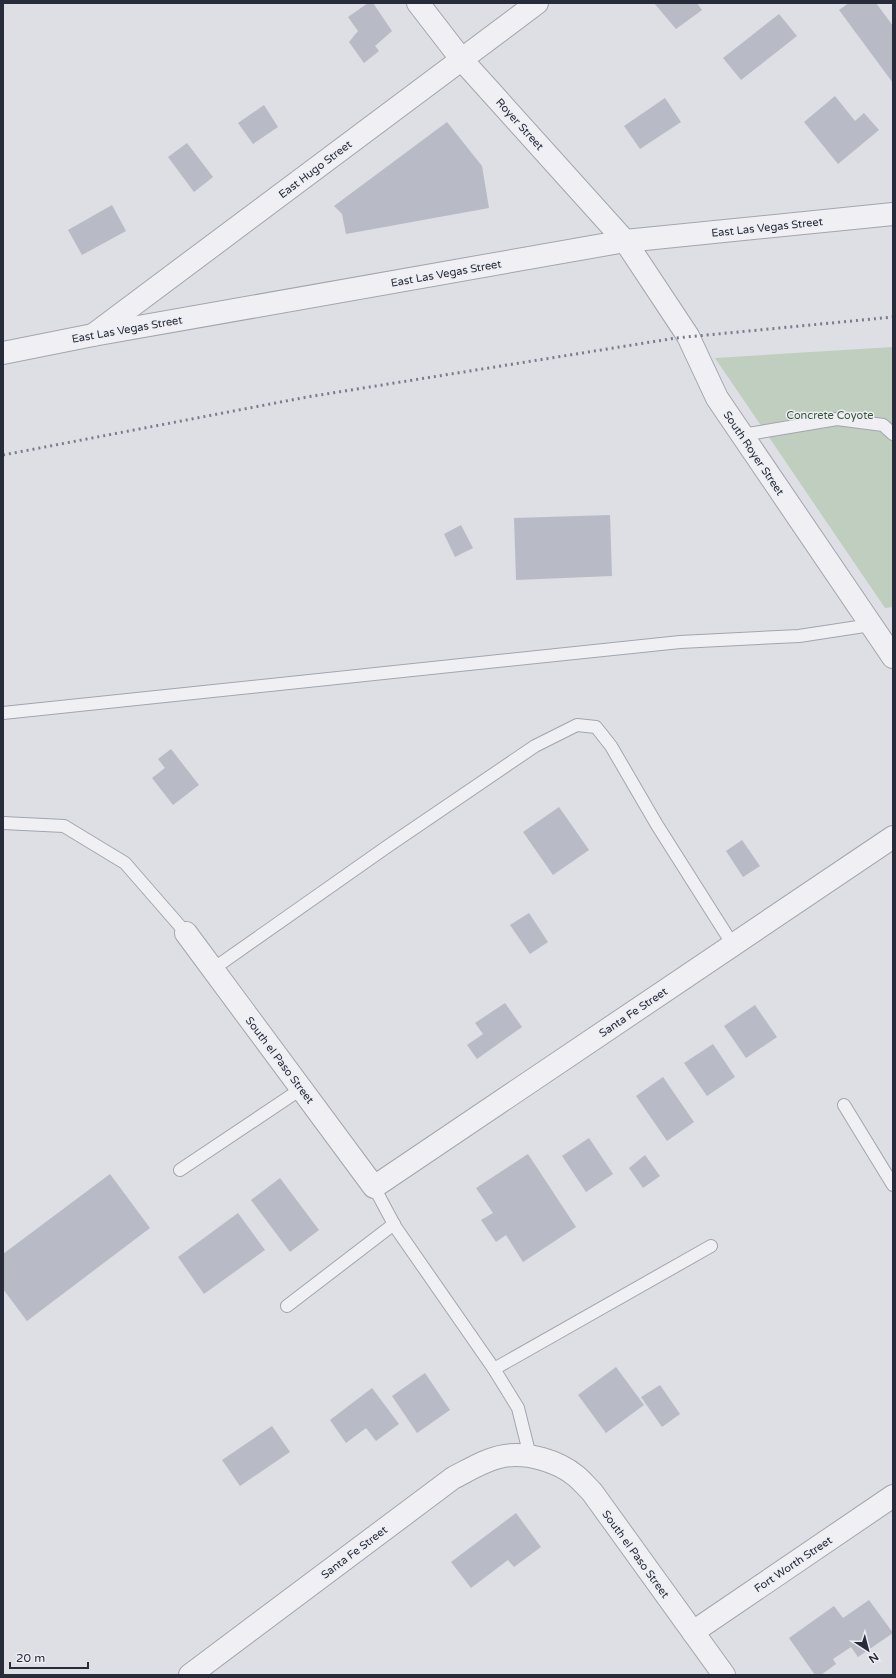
<svg xmlns="http://www.w3.org/2000/svg" width="896" height="1678" font-family="'Varela Round',sans-serif">
	<rect width="100%" height="100%" fill="#dddfe5"/>
	<polygon fill="#c0cebf" points="893,347 893,607 885,608 715,358"/>
	<g fill="#b8bac5">
		<polygon points="368,3 373,3 392,31 375,46 379,51 364,63 349,42 358,31 348,17"/>
		<polygon points="654,3 697,3 702,10 676,29"/>
		<polygon points="849,3 876,3 893,26 893,83 839,10"/>
		<polygon points="779,14 797,36 741,80 723,58"/>
		<polygon points="835,96 855,121 864,113 879,130 838,164 804,122"/>
		<polygon points="665,98 681,122 640,149 624,126"/>
		<polygon points="264,105 278,127 253,144 238,123"/>
		<polygon points="447,122 482,166 489,208 346,234 342,214 334,206"/>
		<polygon points="187,143 213,177 194,192 168,157"/>
		<polygon points="112,205 126,231 82,255 68,230"/>
		<polygon points="610,515 612,576 516,580 514,518"/>
		<polygon points="461,525 473,548 455,557 444,534"/>
		<polygon points="171,749 199,785 173,805 152,778 165,768 158,759"/>
		<polygon points="559,807 589,850 553,875 523,832"/>
		<polygon points="742,840 760,866 743,877 726,851"/>
		<polygon points="529,913 548,942 530,954 510,925"/>
		<polygon points="505,1003 522,1027 477,1059 467,1045 483,1034 475,1023"/>
		<polygon points="755,1005 777,1037 746,1058 724,1026"/>
		<polygon points="713,1044 735,1077 707,1096 684,1063"/>
		<polygon points="663,1077 694,1122 667,1141 636,1096"/>
		<polygon points="589,1138 613,1174 586,1192 562,1156"/>
		<polygon points="528,1154 576,1227 523,1262 506,1235 496,1242 481,1220 493,1213 476,1188"/>
		<polygon points="645,1155 660,1176 643,1188 629,1168"/>
		<polygon points="110,1174 150,1228 27,1321 3,1289 3,1254"/>
		<polygon points="280,1178 319,1230 290,1252 251,1200"/>
		<polygon points="238,1213 265,1250 204,1294 178,1257"/>
		<polygon points="616,1367 644,1405 606,1433 578,1395"/>
		<polygon points="425,1373 450,1410 417,1433 392,1396"/>
		<polygon points="660,1385 680,1414 662,1427 641,1397"/>
		<polygon points="372,1388 399,1424 376,1441 366,1428 346,1443 330,1420"/>
		<polygon points="272,1426 290,1452 240,1486 222,1460"/>
		<polygon points="516,1513 541,1547 514,1567 508,1560 471,1588 451,1562"/>
		<polygon points="869,1600 893,1633 858,1657 851,1647 833,1659 836,1664 821,1675 815,1675 789,1638 834,1606 843,1618"/>
	</g>
	<g fill="none" stroke-linecap="round" stroke-linejoin="round">
		<g stroke="#a3a5ae" stroke-width="14">
			<g id="service">
				<polyline points="742,435 837,419 883,425 893,434"/>
				<polyline points="3,713 680,642 799,636 871,625"/>
				<polyline points="3,823 64,826 125,863 186,933"/>
				<polyline points="213,969 388,846 535,746 577,725 596,727 611,746 657,825 733,945"/>
				<polyline points="844,1105 893,1185"/>
				<polyline points="180,1170 301,1089"/>
				<polyline points="374,1187 396,1228 494,1369 518,1408 530,1456"/>
				<polyline points="287,1306 394,1224"/>
				<polyline points="494,1369 711,1246"/>
			</g>
		</g>
		<g stroke="#a3a5ae" stroke-width="24">
			<g id="minor">
				<polyline points="418,3 462,60 625,241"/>
				<polyline points="93,335 537,3"/>
				<polyline points="186,933 374,1187 893,837"/>
				<polyline points="693,1632 893,1496"/>
				<path d="M190 1675 453 1478C469 1470 486 1459 504 1456 527 1452 558 1461 576 1476 582 1481 587 1487 592 1492L724 1675"/>
			</g>
		</g>
		<g stroke="#a3a5ae" stroke-width="24">
			<g id="tertiary">
				<polyline points="625,241 688,336 717,398 893,657"/>
				<polyline points="3,353 93,335 625,241 893,214"/>
			</g>
		</g>
		<use href="#service" stroke="#f0f0f4" stroke-width="12"/>
		<use href="#minor" stroke="#f0f0f4" stroke-width="22"/>
		<use href="#tertiary" stroke="#f0f0f4" stroke-width="22"/>
		<polyline stroke="#797c8d" stroke-width="3" stroke-dasharray="2 4" stroke-linecap="butt" points="3,455 307,397 676,338 893,317"/>
	</g>
	<g text-anchor="middle" stroke-width="3" stroke-linejoin="round" paint-order="stroke">
		<g font-size="11" fill="#282b3a" stroke="#eceef3">
			<text transform="translate(520 124) rotate(48)" y="4">Royer Street</text>
			<text transform="translate(315 169) rotate(-37)" y="4">East Hugo Street</text>
			<text transform="translate(767 227) rotate(-6)" y="4">East Las Vegas Street</text>
			<text transform="translate(446 273) rotate(-10)" y="4">East Las Vegas Street</text>
			<text transform="translate(127 329) rotate(-10)" y="4">East Las Vegas Street</text>
			<text transform="translate(754 453) rotate(56)" y="4">South Royer Street</text>
			<text transform="translate(633 1012) rotate(-34)" y="4">Santa Fe Street</text>
			<text transform="translate(280 1060) rotate(53)" y="4">South el Paso Street</text>
			<text transform="translate(354 1552) rotate(-37)" y="4">Santa Fe Street</text>
			<text transform="translate(636 1554) rotate(54)" y="4">South el Paso Street</text>
			<text transform="translate(793 1564) rotate(-34)" y="4">Fort Worth Street</text>
		</g>
		<g font-size="11" fill="#375537" stroke="#eceef3">
			<text x="830" y="419">Concrete Coyote</text>
		</g>
	</g>
	<rect width="896" height="1678" fill="none" stroke="#282b3a" stroke-width="8"/>
	<g transform="translate(868 1650) rotate(144)" stroke="#eceef3" stroke-width="3" paint-order="stroke">
	<path d="M0-3L7 15L0 10L-7 15Z" fill="#282b3a"/>
	<text y="-6" font-size="11" font-weight="bold" text-anchor="middle" fill="#282b3a">N</text>
	</g>
	<path d="M10 1662v6h78v-6" fill="none" stroke="#282b3a" stroke-width="2"/>
	<text x="16" y="1662" font-size="12" fill="#282b3a" stroke="#eceef3" stroke-width="3" paint-order="stroke">20 m</text>
</svg>
